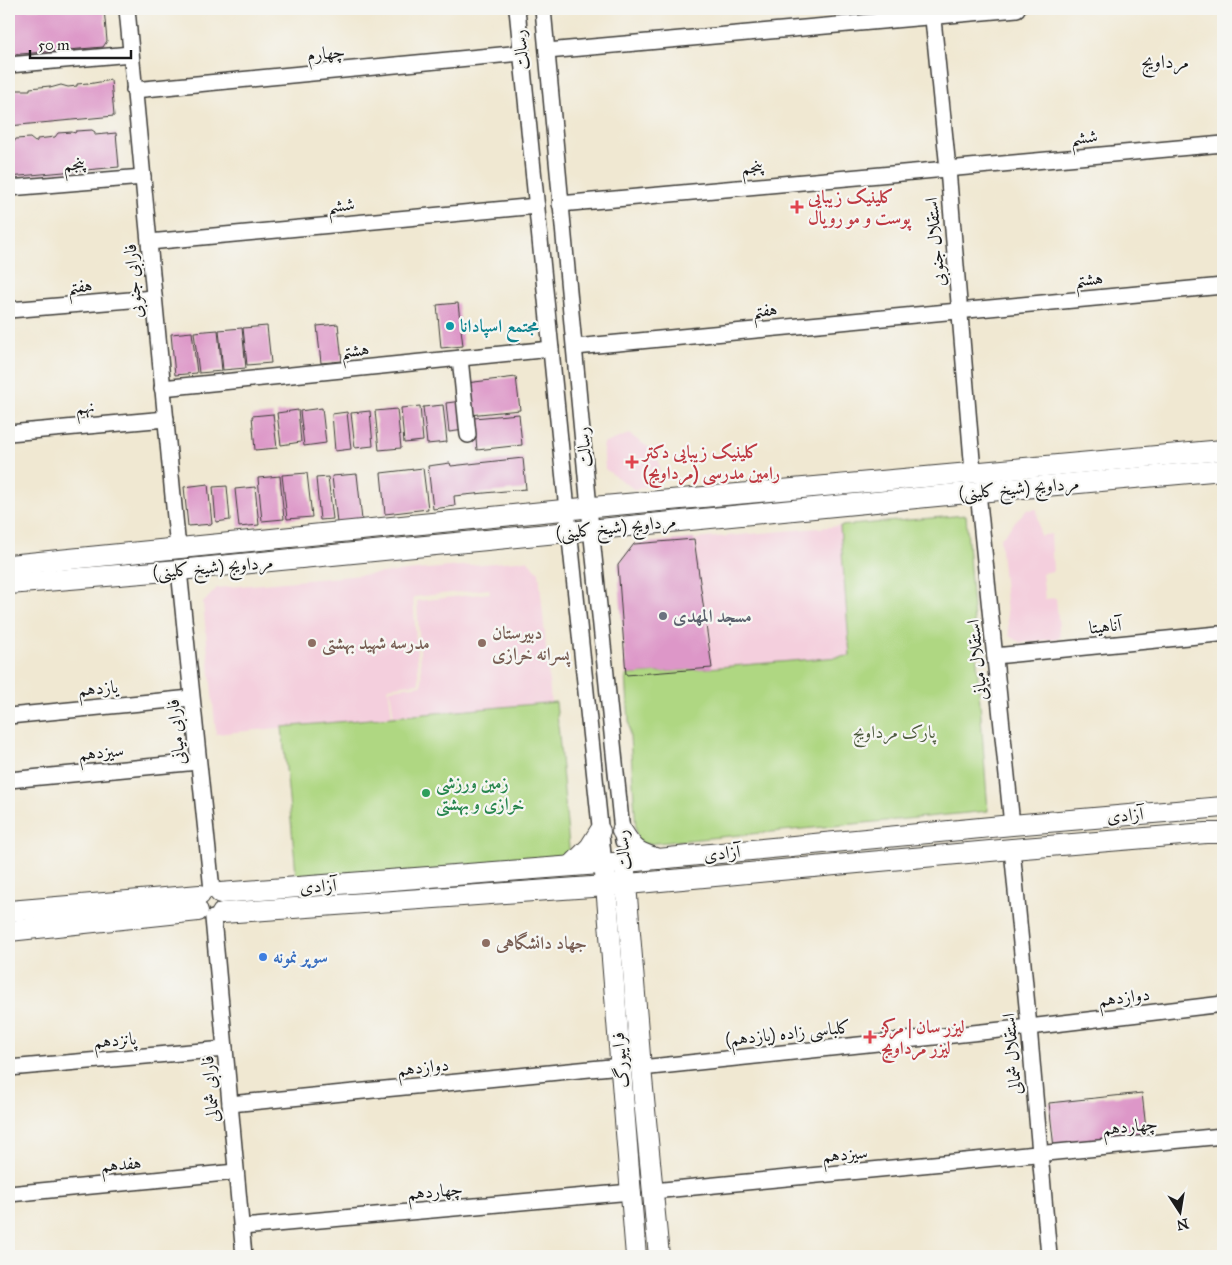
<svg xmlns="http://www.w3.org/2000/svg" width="1232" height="1265" font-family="'IM FELL Great Primer',Amiri,serif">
	<rect width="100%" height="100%" fill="#f6f6f2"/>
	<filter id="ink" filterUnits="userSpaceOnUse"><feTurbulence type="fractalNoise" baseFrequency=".02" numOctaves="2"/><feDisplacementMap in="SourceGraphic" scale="10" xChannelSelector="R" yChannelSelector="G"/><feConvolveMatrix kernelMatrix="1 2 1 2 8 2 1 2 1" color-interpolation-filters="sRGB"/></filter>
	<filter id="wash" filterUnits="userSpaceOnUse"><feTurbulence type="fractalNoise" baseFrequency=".0096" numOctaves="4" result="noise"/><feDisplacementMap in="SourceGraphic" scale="20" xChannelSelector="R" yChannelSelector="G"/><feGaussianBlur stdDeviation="1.12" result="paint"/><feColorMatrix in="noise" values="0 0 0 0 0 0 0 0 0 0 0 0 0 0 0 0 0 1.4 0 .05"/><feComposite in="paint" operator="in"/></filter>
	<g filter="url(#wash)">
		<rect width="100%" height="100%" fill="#f0e8d2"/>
		<g fill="#f4cfdd">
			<polygon points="629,434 658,454 661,480 635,490 605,469 603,444"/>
			<polygon points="1037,509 1040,536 1051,534 1053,571 1042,573 1045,599 1056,598 1060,638 1021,643 1009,635 1000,539 1026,510"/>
			<polygon points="840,526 850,656 712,668 694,539"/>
			<polygon points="527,560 539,572 551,702 394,718 390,689 422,685 417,601 490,593 489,589 413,597 419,683 388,687 392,717 216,734 203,603 217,588"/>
		</g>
		<g fill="#afd782" stroke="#667a4f">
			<polygon points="966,515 988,811 637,845 626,675 850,656 840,526"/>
			<polygon points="556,702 570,858 297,883 282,727"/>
		</g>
		<g id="blocks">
			<g fill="#dd97c8">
				<polygon points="9,9 104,9 107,41 103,47 9,55"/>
				<polygon points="111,80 114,116 9,126 9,90 30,90 30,88 50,86 50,88 61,85 68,87 77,86 77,84 88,83 88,84"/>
				<polygon points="92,130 95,132 95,135 116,133 119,167 9,177 9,140 13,139 14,142 16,139 30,138 35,142 37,141 37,139 55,137 58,133 72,132 75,133 76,131"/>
				<polygon points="458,303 463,346 441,348 437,305"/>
				<polygon points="338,324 342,361 321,363 317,326"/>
				<polygon points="267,326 271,363 247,365 243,328"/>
				<polygon points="242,328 246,368 223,370 219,330"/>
				<polygon points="218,330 222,371 199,373 194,332"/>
				<polygon points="192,332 197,373 175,375 171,334"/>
				<polygon points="516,377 520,410 469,415 466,383"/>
				<polygon points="462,401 465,430 449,432 446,403"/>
				<polygon points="443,405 447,442 427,444 423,407"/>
				<polygon points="420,406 423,441 404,443 401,408"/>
				<polygon points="322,408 326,443 304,446 300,411"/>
				<polygon points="397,409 401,448 379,450 375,411"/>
				<polygon points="298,410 301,442 281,445 277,413"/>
				<polygon points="370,411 373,446 355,448 351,413"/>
				<polygon points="347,412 351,449 335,451 332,414"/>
				<polygon points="273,414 277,448 255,450 252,416"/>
				<polygon points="519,414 522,445 477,450 474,418"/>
				<polygon points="523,458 526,489 454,496 455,506 433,509 428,466 450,463 451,466"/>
				<polygon points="423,468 428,509 385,514 381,473"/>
				<polygon points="307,473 312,517 287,519 282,475"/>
				<polygon points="357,474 362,520 337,523 332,476"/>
				<polygon points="280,476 284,519 262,521 258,478"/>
				<polygon points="328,477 333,519 320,520 316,478"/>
				<polygon points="208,484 212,524 188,526 184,487"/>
				<polygon points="227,486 230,520 216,522 213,487"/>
				<polygon points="255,487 259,525 239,527 235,489"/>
				<polygon points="694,539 712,668 626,675 618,565 634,544"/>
				<polygon points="1142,1093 1147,1138 1054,1148 1049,1103"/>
			</g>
		</g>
	</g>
	<g filter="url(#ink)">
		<use href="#blocks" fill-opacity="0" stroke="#3c3b37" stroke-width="1"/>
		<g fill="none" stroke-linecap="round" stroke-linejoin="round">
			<g stroke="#3c3b37" stroke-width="18">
				<g id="minor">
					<polyline points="127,9 178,549"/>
					<polyline points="517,9 567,510 604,864"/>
					<polyline points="543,9 589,508 623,841"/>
					<polyline points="932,9 948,169 973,472"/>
					<polyline points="547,51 1017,9"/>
					<polyline points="9,65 131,54"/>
					<polyline points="134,90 521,53"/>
					<polyline points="9,188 143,177"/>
					<polyline points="560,204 1223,144"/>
					<polyline points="149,242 537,206"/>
					<polyline points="9,310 154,298"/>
					<polyline points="575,347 1223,286"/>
					<polyline points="460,358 468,435"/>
					<polyline points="162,388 551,349"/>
					<polyline points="9,433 166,419"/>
					<polyline points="978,492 1012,825"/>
					<polyline points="179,570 212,890"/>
					<polyline points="995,656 1218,634"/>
					<polyline points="9,716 191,698"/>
					<polyline points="9,780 198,762"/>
					<polyline points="1012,849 1029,1027 1049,1256"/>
					<polyline points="213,918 244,1256"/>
					<polyline points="9,1068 225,1049"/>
					<polyline points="641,1068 1029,1027 1223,1004"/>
					<polyline points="230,1104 621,1066"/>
					<polyline points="653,1191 1223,1136"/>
					<polyline points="9,1194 236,1172"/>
					<polyline points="242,1227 631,1192"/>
				</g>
			</g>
			<g stroke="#3c3b37" stroke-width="22">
				<g id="major">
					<polyline points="9,565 593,507 1223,450"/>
					<polyline points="9,584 179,570 978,492 1223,470"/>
					<path d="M622 831C634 850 636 852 658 859"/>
					<polyline points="571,866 590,847 600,831"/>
					<polyline points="625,872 641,1068 659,1256"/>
					<polyline points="605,873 636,1256"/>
					<polyline points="220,893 626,862 1012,825 1223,807"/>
					<polyline points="9,911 200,895"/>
					<polyline points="222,913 606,886 1012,849 1206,833 1223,833"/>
					<polyline points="9,931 198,911"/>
				</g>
			</g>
			<use href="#minor" stroke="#fff" stroke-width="15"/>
			<use href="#major" stroke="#fff" stroke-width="20"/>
		</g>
	</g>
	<g fill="#e0444e" stroke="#f6f6f2" stroke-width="2">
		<path d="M794.5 199.5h5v5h5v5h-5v5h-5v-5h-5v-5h5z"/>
		<path d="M629.5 454.5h5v5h5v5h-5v5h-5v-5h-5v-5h5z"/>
		<path d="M867.5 1029.5h5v5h5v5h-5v5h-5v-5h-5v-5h5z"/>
	</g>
	<circle fill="#0f9aa8" stroke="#f6f6f2" stroke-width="2" cx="450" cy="326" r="5"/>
	<circle fill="#6b7280" stroke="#f6f6f2" stroke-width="2" cx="663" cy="616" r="5"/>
	<g fill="#8d6e63" stroke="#f6f6f2" stroke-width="2">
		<circle cx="312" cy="643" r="5"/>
		<circle cx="482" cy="643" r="5"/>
		<circle cx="486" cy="943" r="5"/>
	</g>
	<circle fill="#2e9e5b" stroke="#f6f6f2" stroke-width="2" cx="426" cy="793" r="5"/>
	<circle fill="#3f7fe0" stroke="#f6f6f2" stroke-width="2" cx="263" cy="957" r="5"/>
	<g text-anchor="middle" stroke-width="4.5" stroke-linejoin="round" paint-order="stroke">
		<g font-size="18" fill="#1c1c1c" stroke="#f6f6f2">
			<text transform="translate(521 50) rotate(-96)" y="6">رسالت</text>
			<text transform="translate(326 53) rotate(-5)" y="6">چهارم</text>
			<text transform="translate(1084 137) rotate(-5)" y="6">ششم</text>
			<text transform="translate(74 164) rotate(-5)" y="6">پنجم</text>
			<text transform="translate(752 167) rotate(-5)" y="6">پنجم</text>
			<text transform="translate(341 205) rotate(-5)" y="6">ششم</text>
			<text transform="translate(935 242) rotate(-95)" y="6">استقلال جنوبی</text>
			<text transform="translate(1089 279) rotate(-5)" y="6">هشتم</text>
			<text transform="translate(133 281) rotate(-95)" y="6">فارابی جنوبی</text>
			<text transform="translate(80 286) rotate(-5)" y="6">هفتم</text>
			<text transform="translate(765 310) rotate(-5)" y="6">هفتم</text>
			<text transform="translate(355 350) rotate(-6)" y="6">هشتم</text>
			<text transform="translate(85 407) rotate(-5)" y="6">نهم</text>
			<text transform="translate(584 447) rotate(-95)" y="6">رسالت</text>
			<text transform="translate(1019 488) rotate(-5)" y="6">مرداویج (شیخ کلینی)</text>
			<text transform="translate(616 527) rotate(-6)" y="6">مرداویج (شیخ کلینی)</text>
			<text transform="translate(213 567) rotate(-5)" y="6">مرداویج (شیخ کلینی)</text>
			<text transform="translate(1105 626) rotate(-6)" y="6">آناهیتا</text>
			<text transform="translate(977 660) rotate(-96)" y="6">استقلال میانی</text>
			<text transform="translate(98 688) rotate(-5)" y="6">یازدهم</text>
			<text transform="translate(176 732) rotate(-96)" y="6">فارابی میانی</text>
			<text transform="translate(101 752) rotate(-6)" y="6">سیزدهم</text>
			<text transform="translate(1125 815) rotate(-5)" y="6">آزادی</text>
			<text transform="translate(623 850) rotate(-95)" y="6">رسالت</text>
			<text transform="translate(722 853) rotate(-6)" y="6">آزادی</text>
			<text transform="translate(318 886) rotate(-4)" y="6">آزادی</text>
			<text transform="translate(1124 997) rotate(-7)" y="6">دوازدهم</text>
			<text transform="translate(788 1033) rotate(-6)" y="6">کلباسی زاده (یازدهم)</text>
			<text transform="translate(115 1040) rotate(-5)" y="6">پانزدهم</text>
			<text transform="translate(1012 1054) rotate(-95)" y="6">استقلال شمالی</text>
			<text transform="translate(620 1060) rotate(-95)" y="6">فرایبورگ</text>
			<text transform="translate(423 1067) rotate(-6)" y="6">دوازدهم</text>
			<text transform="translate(210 1089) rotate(-95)" y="6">فارابی شمالی</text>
			<text transform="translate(1130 1126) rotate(-6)" y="6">چهاردهم</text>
			<text transform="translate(845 1154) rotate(-5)" y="6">سیزدهم</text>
			<text transform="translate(121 1164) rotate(-5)" y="6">هفدهم</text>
			<text transform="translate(435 1191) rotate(-5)" y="6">چهاردهم</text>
		</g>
		<g font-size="18" font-weight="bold" fill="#be3a42" stroke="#f6f6f2" text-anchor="start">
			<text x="808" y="203">کلینیک زیبایی<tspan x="808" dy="21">پوست و مو رویال</tspan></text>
			<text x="643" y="458">کلینیک زیبایی دکتر<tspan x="643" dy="21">رامین مدرسی (مرداویج)</tspan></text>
			<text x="881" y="1033">لیزر سان | مرکز<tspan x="881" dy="21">لیزر مرداویج</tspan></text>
		</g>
		<g font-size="18" font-weight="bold" fill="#0d838f" stroke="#f6f6f2" text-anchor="start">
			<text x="460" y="332">مجتمع اسپادانا</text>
		</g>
		<g font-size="18" font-weight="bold" fill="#5b616d" stroke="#f6f6f2" text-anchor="start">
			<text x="673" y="622">مسجد المهدی</text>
		</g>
		<g font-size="18" font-weight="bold" fill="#785e54" stroke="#f6f6f2" text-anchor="start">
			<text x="492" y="639">دبیرستان<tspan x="492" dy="21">پسرانه خرازی</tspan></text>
			<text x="322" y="649">مدرسه شهید بهشتی</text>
			<text x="496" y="949">جهاد دانشگاهی</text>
		</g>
		<g font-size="18" fill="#4f5d40" stroke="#f6f6f2">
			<text x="894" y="738">پارک مرداویج</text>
		</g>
		<g font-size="18" font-weight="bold" fill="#27864d" stroke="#f6f6f2" text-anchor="start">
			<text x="436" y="789">زمین ورزشی<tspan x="436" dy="21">خرازی و بهشتی</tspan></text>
		</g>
		<g font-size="18" font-weight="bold" fill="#366cbe" stroke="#f6f6f2" text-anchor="start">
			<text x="273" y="963">سوپر نمونه</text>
		</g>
		<g font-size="19" fill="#1c1c1c" stroke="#f6f6f2">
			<text x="1165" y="68">مرداویج</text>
		</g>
	</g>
	<rect width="1232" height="1265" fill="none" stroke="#f6f6f2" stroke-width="30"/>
	<g transform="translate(1180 1212) rotate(168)" stroke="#f6f6f2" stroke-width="4" paint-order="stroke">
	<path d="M0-4L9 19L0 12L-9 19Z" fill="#1c1c1c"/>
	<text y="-8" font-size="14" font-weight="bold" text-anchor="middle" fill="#1c1c1c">N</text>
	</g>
	<path d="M30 50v8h101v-8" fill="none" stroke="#1c1c1c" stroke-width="2.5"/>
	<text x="38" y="50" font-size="15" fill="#1c1c1c" stroke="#f6f6f2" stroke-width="4" paint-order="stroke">50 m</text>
</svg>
